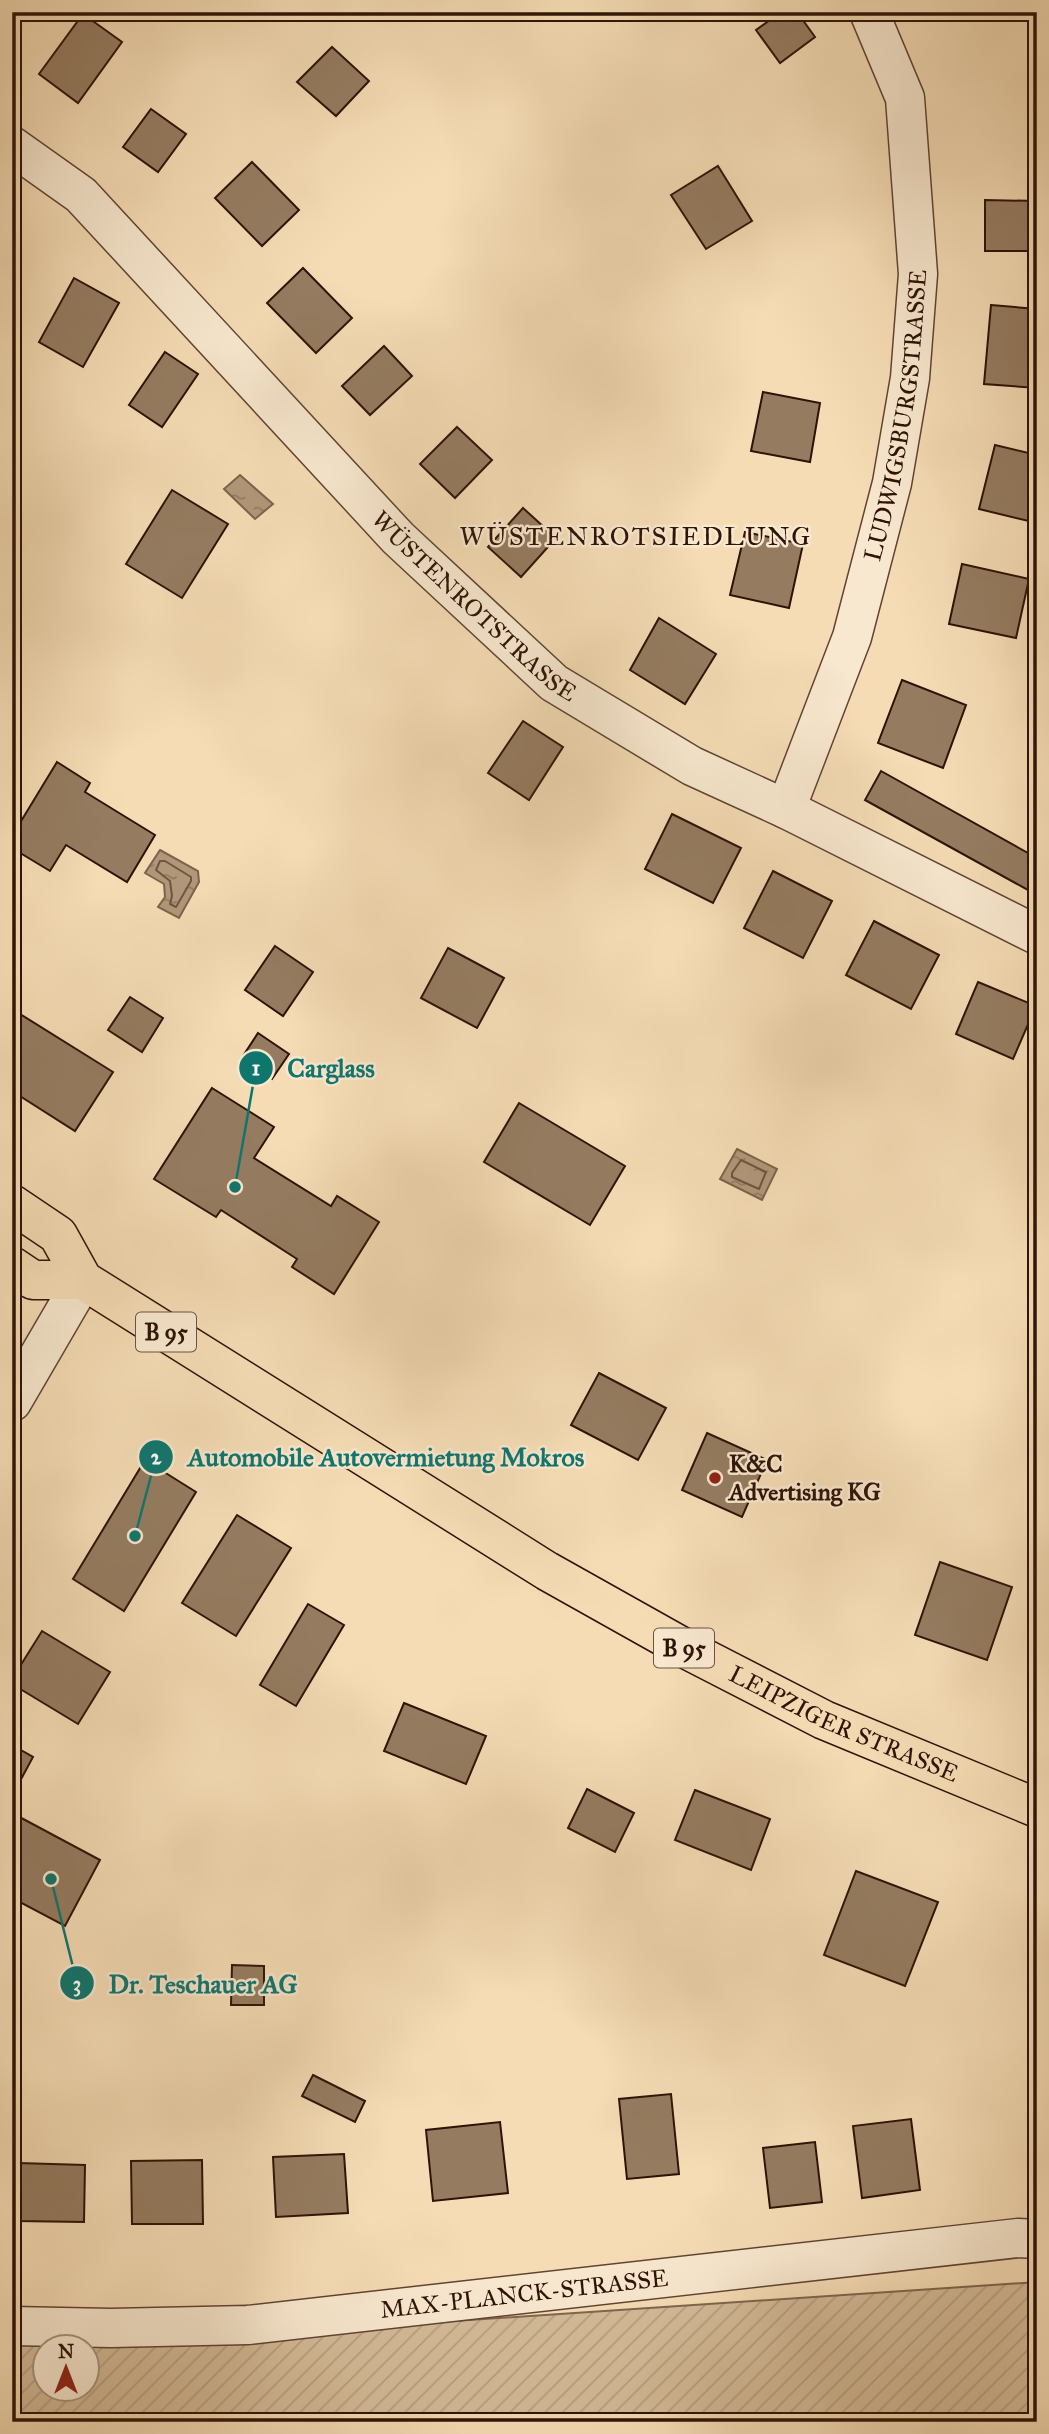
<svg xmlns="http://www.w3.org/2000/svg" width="1049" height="2434" font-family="'IM FELL Great Primer',serif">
	<defs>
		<pattern id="garden-furrows" width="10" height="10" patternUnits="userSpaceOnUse" patternTransform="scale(1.75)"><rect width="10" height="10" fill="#d3ba97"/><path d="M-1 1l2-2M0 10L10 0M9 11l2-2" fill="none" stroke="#b59f81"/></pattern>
		<pattern id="water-ripples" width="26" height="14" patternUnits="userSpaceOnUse" patternTransform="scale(1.75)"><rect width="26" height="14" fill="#b1987a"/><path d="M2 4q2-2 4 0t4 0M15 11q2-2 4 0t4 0" fill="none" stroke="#907b62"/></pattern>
	</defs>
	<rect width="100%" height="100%" fill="#f5dcb5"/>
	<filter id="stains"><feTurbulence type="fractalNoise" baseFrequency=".00286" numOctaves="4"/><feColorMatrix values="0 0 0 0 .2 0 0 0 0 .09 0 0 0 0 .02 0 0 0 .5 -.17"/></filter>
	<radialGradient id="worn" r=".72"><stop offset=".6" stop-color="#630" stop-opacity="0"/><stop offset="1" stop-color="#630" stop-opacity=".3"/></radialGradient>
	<polygon fill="url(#garden-furrows)" stroke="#80664e" stroke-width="2" points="1037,2282 1037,2422 12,2422 12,2340 59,2346 46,2346 46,2388 88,2388 88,2346 82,2346"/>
	<g fill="url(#water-ripples)" stroke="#7d634c" stroke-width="2">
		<polygon points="240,475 273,504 255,519 224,489"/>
		<polygon points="160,850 198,871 199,882 179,918 158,907 165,897 164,884 145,873"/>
		<polygon points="737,1149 777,1169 762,1200 720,1179"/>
	</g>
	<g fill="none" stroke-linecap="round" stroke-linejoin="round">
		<g stroke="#705640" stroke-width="2">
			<polygon points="160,861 165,861 191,877 191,881 176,907 170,904 172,896 170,881 156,870"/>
			<polygon points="741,1160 766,1172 759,1189 732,1177 732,1173"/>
		</g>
	</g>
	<g fill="#957c61" stroke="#2e1306" stroke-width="2">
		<polygon points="781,12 797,12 815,37 780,63 756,30"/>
		<polygon points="83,14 122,42 78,103 39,74"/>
		<polygon points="332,47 369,81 336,116 297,82"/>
		<polygon points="151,109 186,134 158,172 123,147"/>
		<polygon points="252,162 299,210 262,246 215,198"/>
		<polygon points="718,166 752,221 706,249 671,195"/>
		<polygon points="985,200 1037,201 1037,251 985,251"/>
		<polygon points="303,268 352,318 316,353 267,303"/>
		<polygon points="74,278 119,303 83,367 39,342"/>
		<polygon points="991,305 1037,309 1037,388 984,384"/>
		<polygon points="384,346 412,376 370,415 342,386"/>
		<polygon points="165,352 198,374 162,427 129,405"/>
		<polygon points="763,392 820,403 810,462 751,451"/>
		<polygon points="457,427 492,460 455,498 420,464"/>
		<polygon points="995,445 1037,455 1037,523 979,509"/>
		<polygon points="172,490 228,524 182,598 126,564"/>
		<polygon points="523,508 556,538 521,577 488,547"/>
		<polygon points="745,532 803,544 789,608 730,595"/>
		<polygon points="962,564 1029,579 1016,638 949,624"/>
		<polygon points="659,618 716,654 685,704 630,670"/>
		<polygon points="902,680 966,705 943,768 878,743"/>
		<polygon points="523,721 563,747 529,800 488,773"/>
		<polygon points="57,762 90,783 85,792 155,835 127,882 66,845 50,871 12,848 12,836"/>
		<polygon points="881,771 1037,858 1037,895 865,800"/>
		<polygon points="672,814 741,848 713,903 645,869"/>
		<polygon points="773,871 832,901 803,958 744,928"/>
		<polygon points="874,921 939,955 911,1009 846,975"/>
		<polygon points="275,946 313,972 283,1016 245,990"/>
		<polygon points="448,948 504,978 477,1028 421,998"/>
		<polygon points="978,982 1036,1006 1013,1059 956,1034"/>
		<polygon points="130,997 163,1018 142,1052 108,1030"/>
		<polygon points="12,1009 113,1072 75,1131 12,1091"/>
		<polygon points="258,1033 289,1054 272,1079 241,1059"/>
		<polygon points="212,1088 274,1127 254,1158 331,1206 337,1196 379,1222 334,1294 292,1267 297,1259 221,1210 216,1217 154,1179"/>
		<polygon points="519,1103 625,1166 590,1225 484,1162"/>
		<polygon points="599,1373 666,1408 638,1460 571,1425"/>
		<polygon points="707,1433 767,1460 742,1517 682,1490"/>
		<polygon points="145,1460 196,1492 124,1611 73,1579"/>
		<polygon points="237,1515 291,1548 236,1636 182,1603"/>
		<polygon points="940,1562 1012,1587 987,1660 915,1635"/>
		<polygon points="308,1604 344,1625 296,1706 260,1685"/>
		<polygon points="42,1631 110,1672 78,1724 12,1684 12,1679"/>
		<polygon points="404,1703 486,1736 466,1784 384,1751"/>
		<polygon points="12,1745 33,1757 12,1796"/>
		<polygon points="587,1789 634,1813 615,1852 568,1828"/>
		<polygon points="695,1790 770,1819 751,1870 675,1840"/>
		<polygon points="12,1813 100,1860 65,1926 12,1898"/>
		<polygon points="856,1871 938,1902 905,1986 824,1955"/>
		<polygon points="232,1965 264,1966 264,2005 231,2005"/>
		<polygon points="313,2075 365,2101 355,2122 302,2096"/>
		<polygon points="671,2094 679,2174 627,2179 619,2099"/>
		<polygon points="911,2119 920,2190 862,2198 853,2126"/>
		<polygon points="500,2122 508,2193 433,2201 426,2130"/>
		<polygon points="815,2142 822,2202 770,2208 763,2148"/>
		<polygon points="344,2154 348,2213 276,2217 273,2157"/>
		<polygon points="202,2160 203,2224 132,2224 131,2161"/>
		<polygon points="18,2163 85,2165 84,2222 17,2221"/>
	</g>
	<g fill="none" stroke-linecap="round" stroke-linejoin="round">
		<g stroke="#604532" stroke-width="41">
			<g id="street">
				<path id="s1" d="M12 146 81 195 398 538 554 683 692 766 786 809 1037 935"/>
				<path id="s2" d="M786 809 852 637 892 483 910 378 918 274 905 98 869 12"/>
				<polyline points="12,1402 83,1280"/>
				<path id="s3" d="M12 2326 111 2328 248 2325 1018 2238 1037 2239"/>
			</g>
		</g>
		<g stroke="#2e1306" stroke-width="41">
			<g id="primary">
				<path id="s4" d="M12 1204 58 1235 83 1280 547 1571 686 1649 824 1720 1037 1808"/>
				<polyline points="12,1266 33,1280 83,1280"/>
			</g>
		</g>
		<use href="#street" stroke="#f8e8cf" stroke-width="38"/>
		<use href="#primary" stroke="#f5dcb5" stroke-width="38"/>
	</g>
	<circle fill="#8f2418" stroke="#f8e8cf" stroke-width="2.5" cx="715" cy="1478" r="7"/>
	<g text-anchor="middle" stroke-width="5" stroke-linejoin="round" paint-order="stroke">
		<g fill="#f8e8cf" stroke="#6b5342" stroke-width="2">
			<rect x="136" y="1312.5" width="60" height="39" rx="5"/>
			<rect x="654" y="1628.5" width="60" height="39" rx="5"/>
		</g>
		<g font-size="23" font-weight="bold" fill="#2e1306">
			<text x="166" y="1340">B 95</text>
			<text x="684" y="1656">B 95</text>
		</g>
		<g font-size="24" fill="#2e1306" stroke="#f8e8cf">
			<text dy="8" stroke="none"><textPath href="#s2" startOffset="411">LUDWIGSBURGSTRASSE</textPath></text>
			<text dy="8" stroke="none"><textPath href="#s1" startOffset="654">WÜSTENROTSTRASSE</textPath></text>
			<text dy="8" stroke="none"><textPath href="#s4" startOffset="989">LEIPZIGER STRASSE</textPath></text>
			<text dy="8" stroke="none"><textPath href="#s3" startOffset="514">MAX-PLANCK-STRASSE</textPath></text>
		</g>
		<g font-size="24" font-weight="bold" fill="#2e1306" stroke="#f8e8cf" text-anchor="start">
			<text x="729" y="1472">K&amp;C<tspan x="729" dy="28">Advertising KG</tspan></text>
		</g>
		<g font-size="26" letter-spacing="2" fill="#2e1306" stroke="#f8e8cf">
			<text x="636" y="545">WÜSTENROTSIEDLUNG</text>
		</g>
	</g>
	<path fill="none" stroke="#0f766e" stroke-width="2.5" d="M235 1187L256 1068M135 1536L156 1457M51 1879L77 1983"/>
	<g fill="#0f766e" stroke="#f8e8cf" stroke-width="2.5">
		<circle cx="235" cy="1187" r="7"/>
		<circle cx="135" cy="1536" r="7"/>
		<circle cx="51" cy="1879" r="7"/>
		<circle cx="256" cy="1068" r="18"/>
		<circle cx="156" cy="1457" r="18"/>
		<circle cx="77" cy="1983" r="18"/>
	</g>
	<g font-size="21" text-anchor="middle" font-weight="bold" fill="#fff">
		<text x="256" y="1075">1</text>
		<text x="156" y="1464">2</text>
		<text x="77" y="1991">3</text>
	</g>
	<g font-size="26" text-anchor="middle" font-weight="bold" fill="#0f766e" stroke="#f8e8cf" stroke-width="5" stroke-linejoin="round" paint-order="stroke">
		<text x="331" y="1077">Carglass</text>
		<text x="386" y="1466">Automobile Autovermietung Mokros</text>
		<text x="203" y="1993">Dr. Teschauer AG</text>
	</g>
	<rect width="1049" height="2434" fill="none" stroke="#f5dcb5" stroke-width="42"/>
	<rect x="14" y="14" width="1021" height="2406" fill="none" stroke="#2e1306" stroke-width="3.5"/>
	<rect x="21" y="21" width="1007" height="2392" fill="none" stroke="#2e1306" stroke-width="2"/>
	<g transform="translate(66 2368)"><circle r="33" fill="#f8e8cf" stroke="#a7937f" stroke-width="2"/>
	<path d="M0-5L12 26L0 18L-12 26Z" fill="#8f2418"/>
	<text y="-10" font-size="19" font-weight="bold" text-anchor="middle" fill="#2e1306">N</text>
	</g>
	<rect width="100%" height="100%" filter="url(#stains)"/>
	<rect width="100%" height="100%" fill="url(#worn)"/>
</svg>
